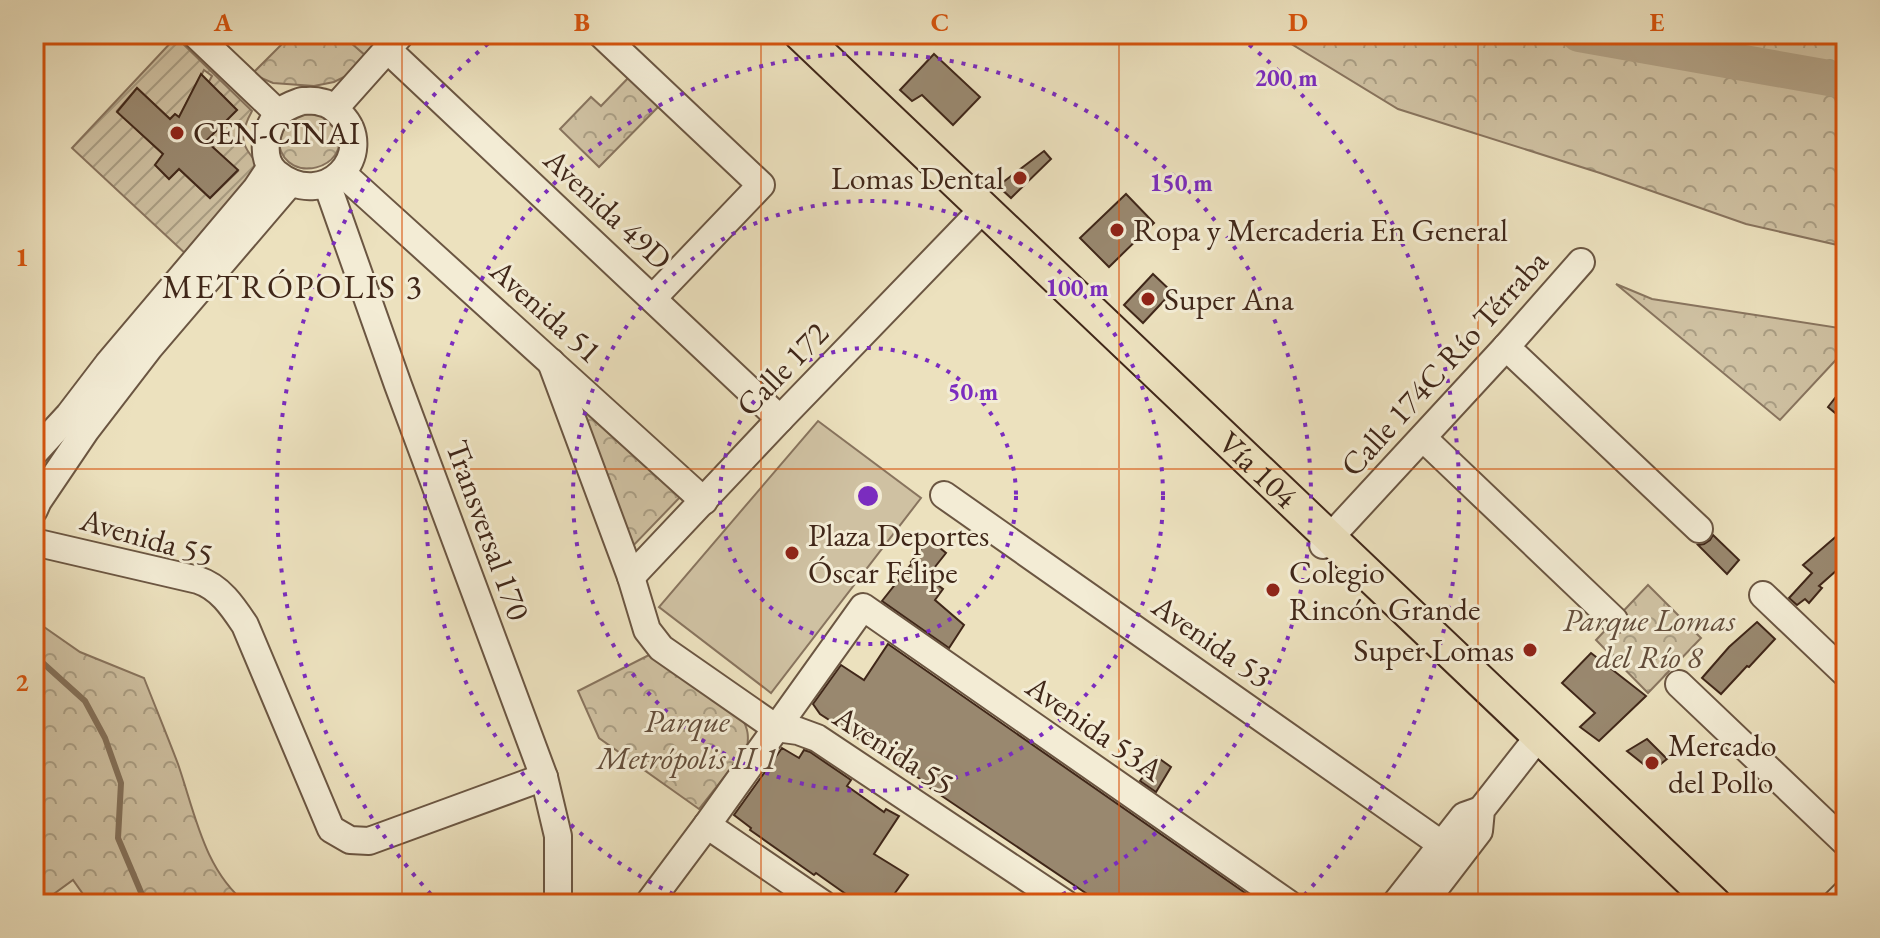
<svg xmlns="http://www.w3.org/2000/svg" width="1880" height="938" font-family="'EB Garamond',serif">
	<defs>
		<pattern id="forest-crowns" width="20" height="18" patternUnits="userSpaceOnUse" patternTransform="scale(2)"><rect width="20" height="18" fill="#cfc1a2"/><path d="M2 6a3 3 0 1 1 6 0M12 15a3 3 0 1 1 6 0" fill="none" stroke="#a99d83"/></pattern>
		<pattern id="garden-furrows" width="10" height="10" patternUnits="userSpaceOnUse" patternTransform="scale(2)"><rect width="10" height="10" fill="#cfc1a2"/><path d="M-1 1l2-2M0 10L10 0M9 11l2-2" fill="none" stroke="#a99d83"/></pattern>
	</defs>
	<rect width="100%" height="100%" fill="#ece1be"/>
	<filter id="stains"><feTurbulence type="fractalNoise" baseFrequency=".0025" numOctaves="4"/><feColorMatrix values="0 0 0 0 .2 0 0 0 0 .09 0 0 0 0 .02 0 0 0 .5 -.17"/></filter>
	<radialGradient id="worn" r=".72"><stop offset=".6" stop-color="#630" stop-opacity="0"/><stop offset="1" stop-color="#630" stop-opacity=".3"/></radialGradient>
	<g fill="url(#forest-crowns)" stroke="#88745e" stroke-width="2">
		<polygon points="292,34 342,34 365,55 346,76 334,82 314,86 273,83 252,74"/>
		<polygon points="1275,34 1846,34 1846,247 1746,224 1600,173 1398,109"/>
		<polygon points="633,73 663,102 599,167 560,129 591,97 601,106"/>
		<path d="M301 109 327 115C330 120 336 126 338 132 350 168 288 186 279 145 277 139 278 131 281 126 286 120 295 115 301 109Z"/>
		<polygon points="1616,284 1652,299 1846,329 1846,349 1780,420"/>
		<polygon points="567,383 684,493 630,549"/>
		<polygon points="1648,585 1701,638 1648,693 1596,640"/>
		<path d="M34 620 80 652 144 678C155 706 167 735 178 764 195 813 204 870 247 904H90L73 880 40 904H34Z"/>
		<path d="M651 654 742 718C748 729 749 736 747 748L699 809 599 738 578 691Z"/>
	</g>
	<g fill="url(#garden-furrows)" stroke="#88745e" stroke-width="2" fill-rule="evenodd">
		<polygon points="361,34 383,34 365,55 352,44"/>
		<path d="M176 37 252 111C237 138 242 148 262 168L188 256 72 148ZM204 70 212 76 186 123 221 94 237 110 206 141 238 171 210 198 179 169 169 179 155 165 163 154 117 111 137 88 170 119 175 114 179 117Z"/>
	</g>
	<polygon fill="#cfc1a2" stroke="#88745e" stroke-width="2" points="818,421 921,498 771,693 659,607"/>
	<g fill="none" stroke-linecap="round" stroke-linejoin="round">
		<polyline stroke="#84715a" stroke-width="6" points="34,655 85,701 105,738 121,783 118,838 143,897 151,904"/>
		<polyline stroke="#b2a286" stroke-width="36" points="1579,34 1846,81"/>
	</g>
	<g fill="#99886f" stroke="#402719" stroke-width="2">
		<polygon points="934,54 980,97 953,125 922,95 912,101 900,90"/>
		<polygon points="201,74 237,110 206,141 238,170 210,198 179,169 169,179 155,165 163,154 117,112 137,88 170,119 175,114 179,117"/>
		<polygon points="1044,151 1051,159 1011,198 998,186"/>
		<polygon points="1126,194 1154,223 1109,267 1080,238"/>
		<polygon points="1153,274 1172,292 1143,323 1124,305"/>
		<polygon points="1846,384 1846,422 1828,407"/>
		<polygon points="1846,528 1846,562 1819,586 1822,588 1809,603 1805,599 1797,605 1789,598 1812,573 1803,565"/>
		<polygon points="1713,535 1739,560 1727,574 1698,545 1704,544 1710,540"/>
		<polygon points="929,539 946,553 927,577 943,589 935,600 964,625 949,648 882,601 912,563 911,562"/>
		<polygon points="1757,622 1775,639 1749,667 1747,666 1721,694 1702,678 1729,647"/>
		<polygon points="888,644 1261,904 1102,904 930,788 931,786 820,714 813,704 841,665 864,680"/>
		<polygon points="1591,653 1646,696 1599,741 1580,727 1595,713 1562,683"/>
		<polygon points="1647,739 1667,759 1652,771 1627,751"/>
		<polygon points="782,748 799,758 804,750 810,752 851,780 847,786 884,812 886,809 899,816 874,854 908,875 887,904 860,904 816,873 814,875 750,830 751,828 734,815"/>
		<polygon points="1157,757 1171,767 1156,792 1140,781"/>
	</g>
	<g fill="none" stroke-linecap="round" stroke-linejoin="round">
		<g stroke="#6b5642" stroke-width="30">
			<g id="minor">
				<polyline points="195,34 278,113"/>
				<polyline points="601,34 761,185 653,298"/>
				<polyline points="388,50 780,419"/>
				<path d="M302 101C308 101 315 100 320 102 328 103 336 109 341 115 378 153 325 213 276 173 259 159 265 126 280 112 286 106 294 104 302 101Z"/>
				<polyline points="335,108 401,34"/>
				<polyline points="342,173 704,501"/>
				<polyline points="327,184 398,385 544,777 558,836 558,904"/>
				<polyline points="1506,347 1699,529"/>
				<polyline points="551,362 631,577 647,630 661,648 776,728 798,731 817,738 1066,904"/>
				<polyline points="1423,438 1614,620"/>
				<polyline points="34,453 69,415 108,364 256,189 270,168"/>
				<polyline points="944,495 1441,844"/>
				<polyline points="34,510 38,501 86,430 149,348 290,183"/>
				<path d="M34 542 198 580C220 587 233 607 245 625L331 829 350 840 369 841 544 777"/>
				<polyline points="1323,545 1506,347 1581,262"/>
				<polyline points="631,577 780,419 983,209"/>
				<polyline points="1763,595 1846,674"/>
				<polyline points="1679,684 1846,843"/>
				<polyline points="707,825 823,904"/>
				<polyline points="648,904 707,825 863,607 1289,904"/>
				<polyline points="1395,904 1464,816 1481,810"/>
				<polyline points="1423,904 1479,831 1481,810 1539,736"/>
				<polyline points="1835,904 1846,893"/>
			</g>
		</g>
		<g stroke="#402719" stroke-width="36">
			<g id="major">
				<path id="s1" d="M800 34 1715 904"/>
			</g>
		</g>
		<use href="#minor" stroke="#f3ecd5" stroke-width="26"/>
		<use href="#major" stroke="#ece1be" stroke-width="32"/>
	</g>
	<path fill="none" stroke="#d7540d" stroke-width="2" stroke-opacity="0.55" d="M402 34V904M761 34V904M1119 34V904M1478 34V904M34 469H1846"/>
	<g fill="none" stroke="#7b2cbf" stroke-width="4" stroke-dasharray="4 8">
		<circle cx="868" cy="496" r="148"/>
		<circle cx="868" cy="496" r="295"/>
		<path d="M695 904A443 443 0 1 1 1041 904"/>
		<path d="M439 903A591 591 0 0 1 496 37M1240 37A591 591 0 0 1 1297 903"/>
	</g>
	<g fill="#8f2418" stroke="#f3ecd5" stroke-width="3">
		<circle cx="177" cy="133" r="8"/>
		<circle cx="1020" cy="178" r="8"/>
		<circle cx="1117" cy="230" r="8"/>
		<circle cx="1148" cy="299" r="8"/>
		<circle cx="792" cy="553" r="8"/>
		<circle cx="1273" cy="590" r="8"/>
		<circle cx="1530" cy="650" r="8"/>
		<circle cx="1652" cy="763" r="8"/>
	</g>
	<g text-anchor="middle" stroke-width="6" stroke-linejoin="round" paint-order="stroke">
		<g font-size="32" fill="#402719" stroke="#f3ecd5" text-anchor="start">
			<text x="193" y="144">CEN-CINAI</text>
			<text x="1004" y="189" text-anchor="end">Lomas Dental</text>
			<text x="1133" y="241">Ropa y Mercaderia En General</text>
			<text x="1164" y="310">Super Ana</text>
			<text x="808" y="546">Plaza Deportes<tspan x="808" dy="37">Óscar Felipe</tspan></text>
			<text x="1289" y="583">Colegio<tspan x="1289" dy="37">Rincón Grande</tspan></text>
			<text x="1514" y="661" text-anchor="end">Super Lomas</text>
			<text x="1668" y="756">Mercado<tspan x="1668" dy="37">del Pollo</tspan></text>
		</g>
		<g font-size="32" fill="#402719" stroke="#f3ecd5">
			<text transform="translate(608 209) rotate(43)" y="11">Avenida 49D</text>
			<text transform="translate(546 311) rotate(42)" y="11">Avenida 51</text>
			<text transform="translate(1444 363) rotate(-48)" y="11">Calle 174C Río Térraba</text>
			<text transform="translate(782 369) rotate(-46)" y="11">Calle 172</text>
			<text dy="11" stroke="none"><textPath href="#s1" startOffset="632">Vía 104</textPath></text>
			<text transform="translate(488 530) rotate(70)" y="11">Transversal 170</text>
			<text transform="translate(147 537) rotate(16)" y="11">Avenida 55</text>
			<text transform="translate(1212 641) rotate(35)" y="11">Avenida 53</text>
			<text transform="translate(1095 728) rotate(35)" y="11">Avenida 53A</text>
			<text transform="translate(894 750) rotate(33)" y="11">Avenida 55</text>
		</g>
		<g font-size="32" font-style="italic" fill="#644e3b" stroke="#f3ecd5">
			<text x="1649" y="631">Parque Lomas<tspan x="1649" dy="37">del Río 8</tspan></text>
			<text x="687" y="732">Parque<tspan x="687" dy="37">Metrópolis II 1</tspan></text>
		</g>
		<g font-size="34" letter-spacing="2" fill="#402719" stroke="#f3ecd5">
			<text x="293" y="298">METRÓPOLIS 3</text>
		</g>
	</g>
	<circle cx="868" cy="496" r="12" fill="#7b2cbf" stroke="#f3ecd5" stroke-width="4"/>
	<g font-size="24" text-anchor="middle" font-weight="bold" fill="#7b2cbf" stroke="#f3ecd5" stroke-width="6" stroke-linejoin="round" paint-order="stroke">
		<text x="1286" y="86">200 m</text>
		<text x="1181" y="191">150 m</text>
		<text x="1077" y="296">100 m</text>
		<text x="973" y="400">50 m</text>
	</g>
	<rect width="1880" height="938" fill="none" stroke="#ece1be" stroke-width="88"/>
	<rect x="44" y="44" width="1792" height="850" fill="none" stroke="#d7540d" stroke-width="3"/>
	<g font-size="26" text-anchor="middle" font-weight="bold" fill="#d7540d">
		<text x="223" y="31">A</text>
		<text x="582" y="31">B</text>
		<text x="940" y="31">C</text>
		<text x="1298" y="31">D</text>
		<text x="1657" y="31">E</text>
		<text x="22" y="266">1</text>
		<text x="22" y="691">2</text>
	</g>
	<rect width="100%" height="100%" filter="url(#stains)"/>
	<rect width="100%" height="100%" fill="url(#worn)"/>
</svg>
